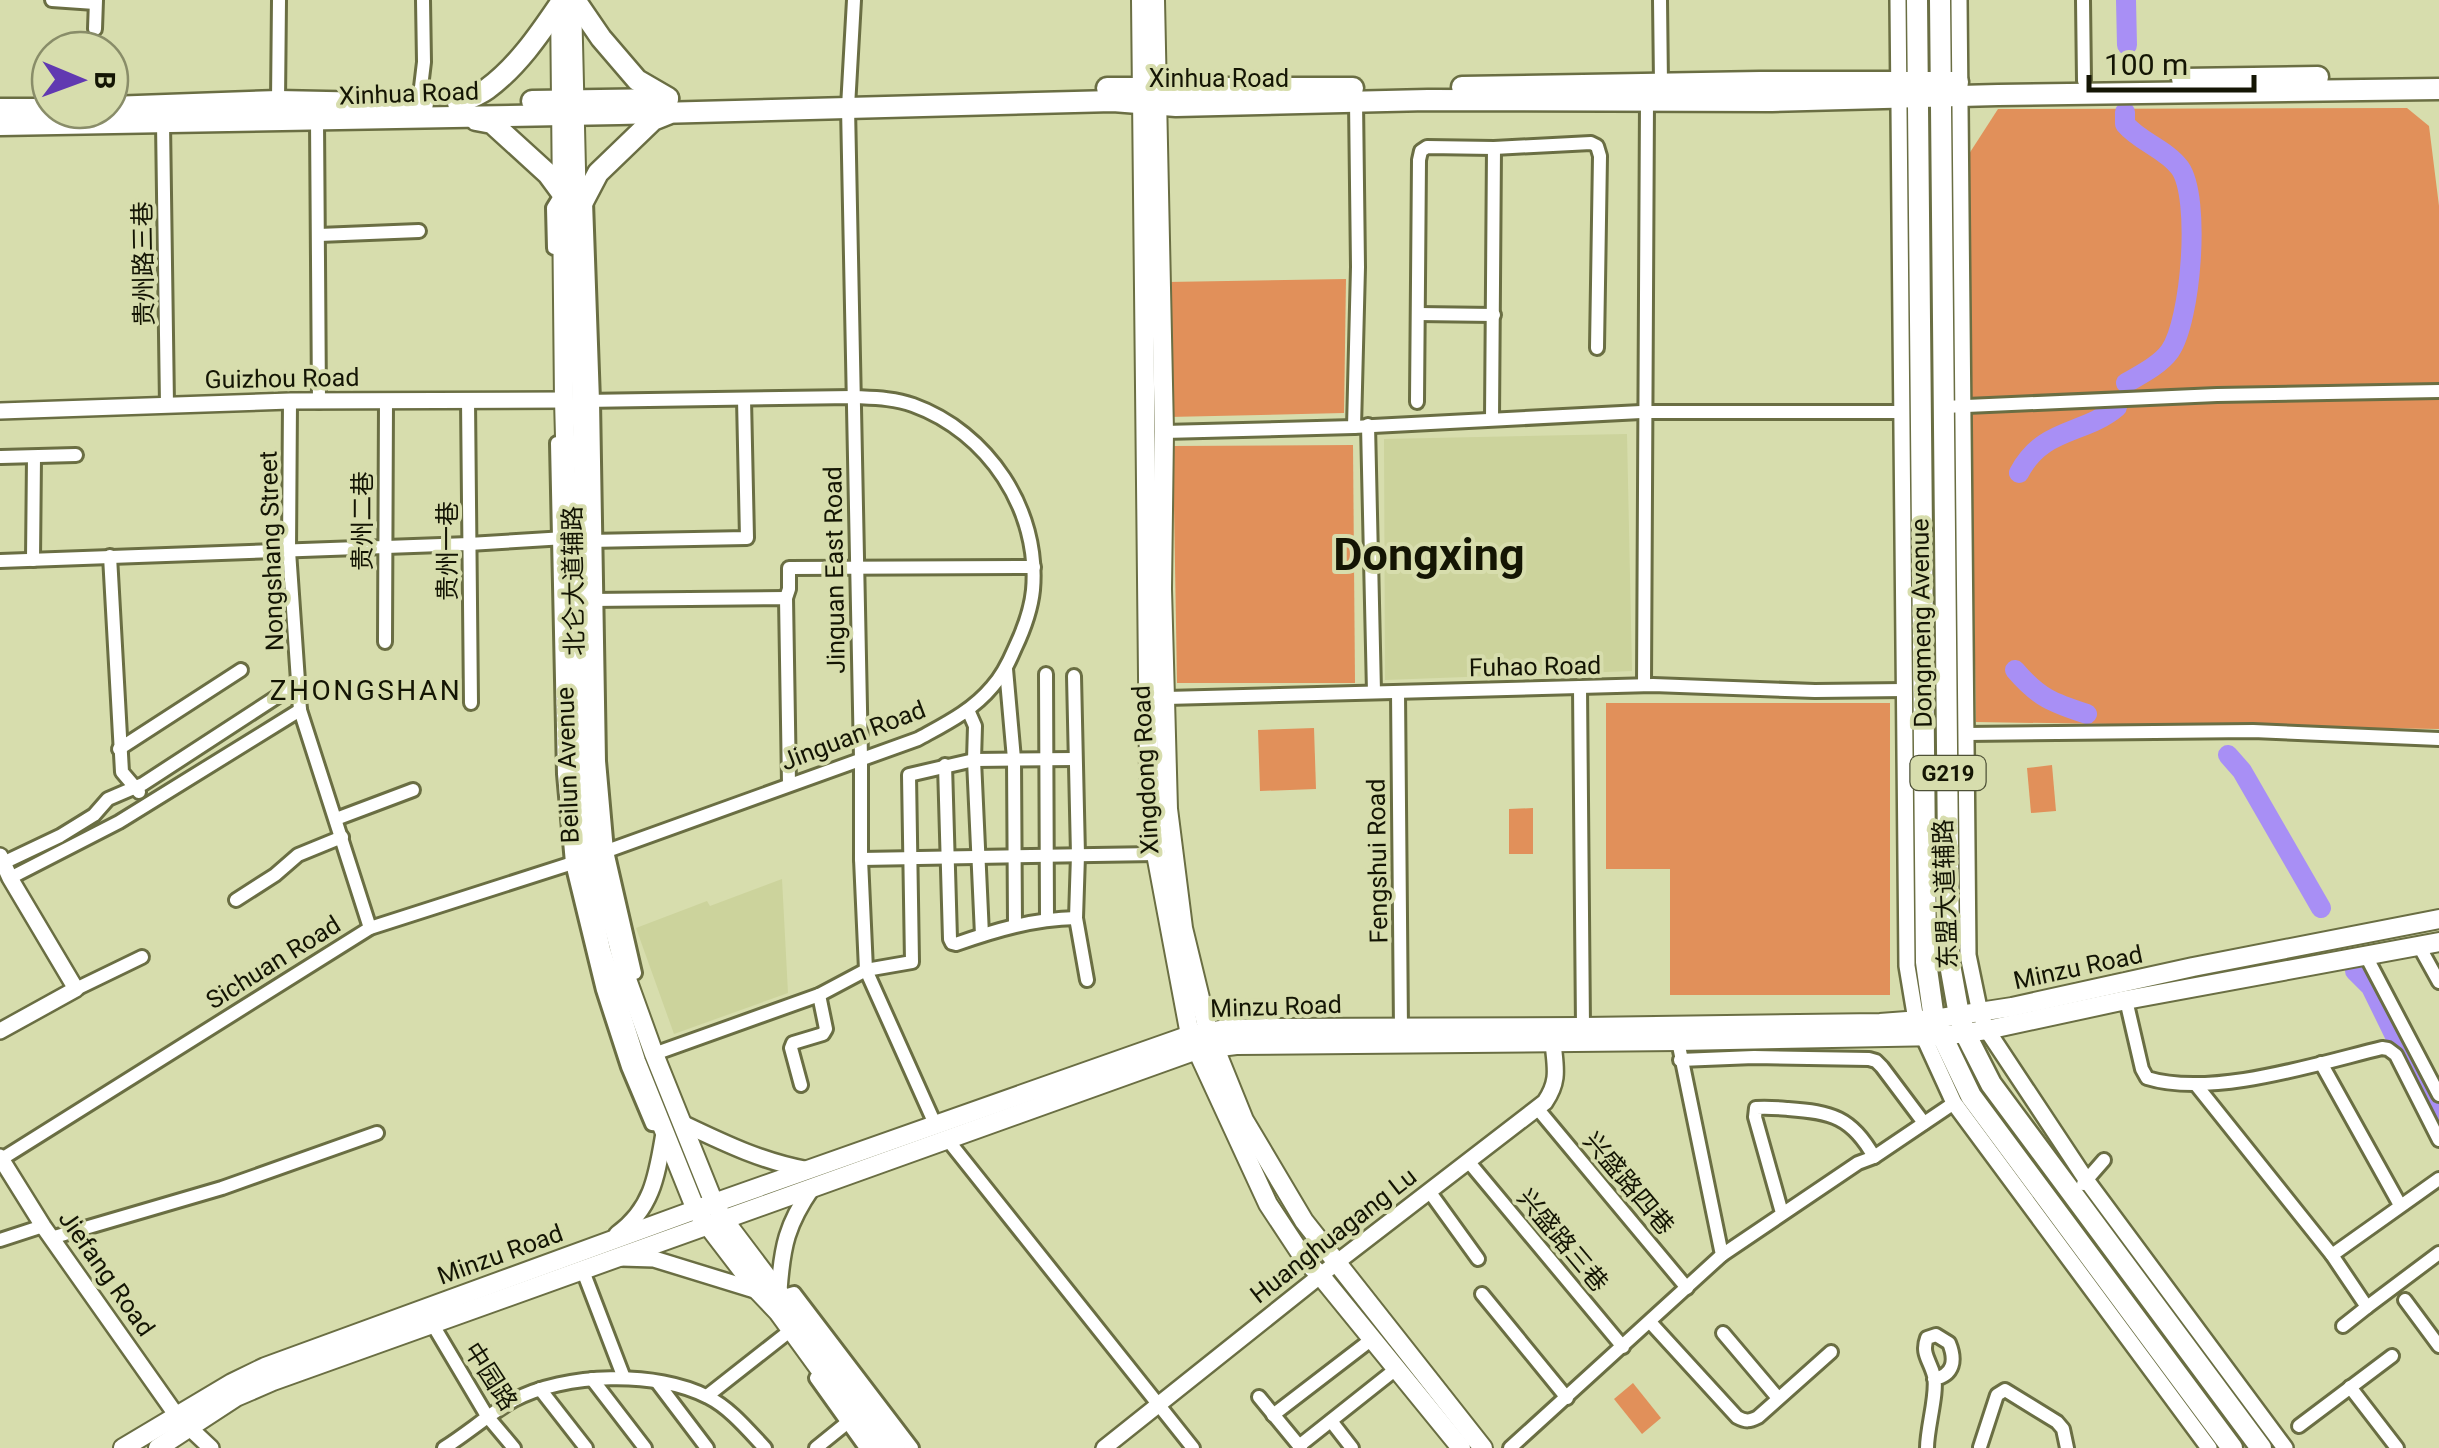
<svg xmlns="http://www.w3.org/2000/svg" width="2439" height="1448" font-family="Roboto,'Noto Sans SC',sans-serif">
	<rect width="100%" height="100%" fill="#d7ddad"/>
	<g fill="#ccd39c">
		<polygon points="1627,434 1632,671 1385,680 1384,439"/>
		<polygon points="782,879 788,993 674,1034 636,928 707,901 710,906"/>
	</g>
	<g fill="#e1905a">
		<polygon points="2407,108 2429,126 2439,206 2439,729 1976,722 1967,157 1998,109"/>
		<polygon points="1346,279 1344,413 1168,417 1167,282"/>
		<polygon points="1353,445 1355,683 1177,683 1173,446"/>
		<polygon points="1606,703 1890,703 1890,995 1670,995 1670,869 1606,869"/>
		<polygon points="1314,728 1316,789 1260,791 1258,730"/>
		<polygon points="2052,765 2056,811 2031,813 2027,768"/>
		<polygon points="1533,808 1533,854 1509,854 1509,809"/>
		<polygon points="1633,1383 1661,1418 1642,1434 1614,1399"/>
	</g>
	<g fill="none" stroke-linecap="round" stroke-linejoin="round">
		<g stroke="#a88ff5" stroke-width="20">
			<polyline points="2126,0 2127,45"/>
			<path d="M2125 112V124C2140 142 2166 149 2180 168 2201 198 2191 321 2170 351 2160 365 2140 375 2126 383"/>
			<path d="M2019 473C2043 427 2084 435 2117 407"/>
			<path d="M2015 670C2039 698 2053 703 2087 714"/>
			<polyline points="2228,755 2242,771 2321,908"/>
			<polyline points="2355,971 2371,987 2439,1126"/>
		</g>
		<g stroke="#6a6e43" stroke-width="18">
			<g id="minor">
				<polyline points="52,0 95,3"/>
				<polyline points="854,0 848,107 861,758 861,859 866,970 935,1124"/>
				<polyline points="1660,0 1661,83"/>
				<polyline points="2083,0 2084,81"/>
				<polyline points="95,29 96,0"/>
				<polyline points="278,101 279,0"/>
				<polyline points="419,104 424,62 423,0"/>
				<polyline points="317,120 319,402"/>
				<polyline points="163,123 167,405"/>
				<polyline points="586,202 593,401 599,761 607,851 635,973"/>
				<polyline points="319,235 419,231"/>
				<polyline points="554,248 553,208 561,195"/>
				<polyline points="1418,314 1494,315"/>
				<polyline points="468,400 471,703"/>
				<polyline points="290,401 289,551 300,710 370,928"/>
				<polyline points="1417,402 1419,160 1421,151 1427,147 1494,148 1591,143 1597,146 1600,156 1597,348"/>
				<polyline points="1944,407 2217,395 2439,391"/>
				<polyline points="1492,419 1494,148"/>
				<polyline points="1368,425 1374,692"/>
				<polyline points="1354,427 1358,267 1356,101"/>
				<polyline points="1164,432 1354,427 1641,412 1902,412"/>
				<polyline points="557,443 564,774 572,863 603,990 628,1067 652,1124 661,1125"/>
				<polyline points="1,457 76,455"/>
				<polyline points="588,541 747,538 744,399"/>
				<polyline points="110,556 122,772 139,792"/>
				<polyline points="33,560 34,457"/>
				<polyline points="0,561 469,544 565,538"/>
				<polyline points="786,598 789,589 789,568 1034,567"/>
				<polyline points="590,600 786,598 789,784"/>
				<polyline points="385,642 386,401"/>
				<polyline points="1006,669 1014,759 1015,924"/>
				<polyline points="1046,674 1047,919"/>
				<polyline points="1074,676 1078,855 1076,918 1087,980"/>
				<polyline points="1644,685 1647,101"/>
				<polyline points="1580,687 1583,1027"/>
				<polyline points="1398,692 1401,1029"/>
				<polyline points="1166,698 1653,685 1815,691 1905,690"/>
				<polyline points="968,710 975,726 974,760 982,935"/>
				<polyline points="1966,734 2253,731 2439,739"/>
				<polyline points="119,749 241,670"/>
				<path d="M945 765 950 939 952 943 956 944C996 930 1033 919 1076 918"/>
				<polyline points="336,819 413,790"/>
				<polyline points="861,859 1156,854"/>
				<polyline points="3,863 60,836 94,815 108,799 143,784 298,683"/>
				<polyline points="10,878 119,822 300,710"/>
				<polyline points="236,900 275,875 298,855 342,837"/>
				<polyline points="2419,946 2439,982"/>
				<polyline points="2366,956 2439,1095"/>
				<polyline points="76,989 142,957"/>
				<path d="M2126 1000 2142 1069 2147 1078C2211 1098 2316 1064 2382 1048L2388 1049 2396 1055 2439 1140"/>
				<polyline points="654,1054 819,995 866,970 912,962 909,775 974,760 1075,759"/>
				<polyline points="1680,1060 1754,1057 1869,1059 1876,1061 1882,1067 1924,1123"/>
				<polyline points="2321,1063 2400,1205"/>
				<polyline points="801,1085 791,1048 793,1043 823,1034 826,1029 819,995"/>
				<polyline points="2197,1086 2332,1255 2367,1307 2439,1253"/>
				<polyline points="1537,1108 1687,1288"/>
				<polyline points="947,1139 1193,1448"/>
				<polyline points="1874,1157 1954,1103"/>
				<path d="M0 1160 370 928 582 860 918 739C945 724 972 711 992 687 1003 675 1009 662 1015 648 1024 629 1031 610 1033 590 1040 510 988 432 913 405 894 398 873 398 853 397L583 401"/>
				<polyline points="1468,1161 1623,1347"/>
				<polyline points="2083,1184 2104,1160"/>
				<polyline points="1429,1191 1478,1259"/>
				<polyline points="51,1238 222,1188 377,1133"/>
				<polyline points="0,1240 43,1226"/>
				<path d="M1722 1255 1858 1163 1874 1157C1852 1117 1831 1112 1788 1109 1777 1108 1767 1107 1756 1108L1755 1117 1782 1213"/>
				<polyline points="2332,1255 2439,1179"/>
				<polyline points="583,1271 624,1378"/>
				<polyline points="1482,1294 1567,1398"/>
				<polyline points="784,1296 794,1293 912,1448"/>
				<polyline points="2405,1300 2439,1346"/>
				<path d="M1650 1322 1737 1417C1746 1422 1750 1421 1758 1417L1831 1352"/>
				<polyline points="433,1325 487,1416 514,1448"/>
				<polyline points="2343,1326 2367,1307"/>
				<polyline points="1723,1333 1778,1398"/>
				<polyline points="816,1378 866,1448"/>
				<polyline points="592,1379 645,1448"/>
				<polyline points="657,1382 707,1448"/>
				<polyline points="2350,1387 2397,1448"/>
				<polyline points="540,1389 586,1448"/>
				<polyline points="707,1396 791,1330"/>
				<polyline points="1259,1397 1301,1448"/>
				<polyline points="1273,1415 1372,1339"/>
				<polyline points="1331,1421 1352,1448"/>
				<polyline points="2299,1426 2392,1356"/>
				<polyline points="1299,1446 1396,1369"/>
				<polyline points="1980,1447 1997,1395 2005,1390 2057,1422 2063,1429 2067,1448"/>
				<path d="M444 1448C468 1433 489 1414 514 1400 564 1373 657 1370 708 1397 730 1408 748 1430 765 1448"/>
				<polyline points="816,1448 853,1418"/>
				<polyline points="1510,1448 1722,1255 1678,1041"/>
				<path d="M1927 1448C1927 1427 1938 1393 1934 1376 1930 1360 1921 1354 1927 1338L1936 1335 1949 1343C1956 1360 1954 1375 1934 1379"/>
			</g>
		</g>
		<g stroke="#6a6e43" stroke-width="20">
			<g id="tertiary">
				<polyline points="1898,0 1907,966 1916,1020 1954,1103 2209,1448"/>
				<polyline points="1959,0 1968,955 1980,1013 1987,1030 2087,1181 2285,1448"/>
				<polyline points="0,411 290,401 564,400"/>
				<polyline points="0,856 10,878 76,989 0,1031"/>
				<path d="M682 1123C724 1143 763 1162 809 1170"/>
				<polyline points="0,1157 43,1226 177,1416 211,1448"/>
				<path d="M617 1234C653 1208 657 1174 664 1133"/>
				<polyline points="621,1258 654,1259 758,1291"/>
				<path d="M779 1291C782 1246 787 1224 812 1188"/>
				<path d="M1104 1448 1336 1263 1545 1102C1560 1080 1555 1067 1553 1042"/>
			</g>
		</g>
		<g stroke="#6a6e43" stroke-width="22">
			<g id="secondary">
				<polyline points="560,0 564,400 574,770 582,860 601,950 636,1061 696,1210 758,1291 778,1312 877,1448"/>
				<polyline points="572,0 590,761 595,855 628,982 654,1054 714,1203 724,1220 896,1448"/>
				<polyline points="1141,0 1149,772 1156,854 1190,1035 1268,1204 1305,1260 1320,1275 1461,1448"/>
				<polyline points="1155,0 1164,432 1162,589 1168,809 1183,928 1208,1031 1244,1120 1304,1221 1483,1448"/>
				<polyline points="123,1448 232,1383 265,1367 714,1203 1190,1035 1227,1029 1266,1028 1583,1027 1880,1023 1934,1019 2012,1007 2193,967 2439,919"/>
				<polyline points="158,1448 236,1397 273,1381 1197,1050 1236,1045 1678,1041 1942,1036 1987,1030 2126,1000 2439,942"/>
			</g>
		</g>
		<g stroke="#6a6e43" stroke-width="25">
			<g id="primary">
				<polyline points="575,0 601,38 637,80 668,98"/>
				<polyline points="2182,79 2318,77"/>
				<polyline points="1462,87 1760,82 1958,82"/>
				<polyline points="1107,88 1353,88"/>
				<polyline points="532,101 668,99"/>
				<path d="M458 103C468 99 479 95 487 89 517 67 539 35 560 4"/>
				<polyline points="110,107 278,101 423,104"/>
				<polyline points="0,109 50,109"/>
				<polyline points="476,120 492,123 548,174 562,193"/>
				<polyline points="0,125 619,114 1113,101 1176,106 1428,100 1772,101 1998,95 2439,89"/>
				<polyline points="577,213 598,173 653,120 668,114"/>
			</g>
		</g>
		<g stroke="#6a6e43" stroke-width="25">
			<g id="trunk">
				<polyline points="1917,0 1926,962 1934,1019 1971,1096 2232,1448"/>
				<polyline points="1940,0 1949,959 1959,1015 1965,1033 1991,1084 2261,1448"/>
			</g>
		</g>
		<use href="#minor" stroke="#fff" stroke-width="12"/>
		<use href="#tertiary" stroke="#fff" stroke-width="15"/>
		<use href="#secondary" stroke="#fff" stroke-width="18"/>
		<use href="#primary" stroke="#fff" stroke-width="20"/>
		<use href="#trunk" stroke="#fff" stroke-width="20"/>
	</g>
	<g text-anchor="middle" stroke-width="8" stroke-linejoin="round" paint-order="stroke">
		<rect fill="#d7ddad" stroke="#4e5137" stroke-width="2.5" x="1910.5" y="756" width="75" height="34" rx="8"/>
		<g font-size="22" font-weight="bold" fill="#141504">
			<text x="1948" y="781">G219</text>
		</g>
		<g font-size="25" fill="#141504" stroke="#d7ddad">
			<text x="1219" y="87">Xinhua Road</text>
			<text transform="translate(409 93) rotate(-2)" y="9">Xinhua Road</text>
			<text transform="translate(143 264) rotate(-91)" y="9">贵州路三巷</text>
			<text transform="translate(282 378) rotate(-1)" y="9">Guizhou Road</text>
			<text transform="translate(362 521) rotate(-90)" y="9">贵州二巷</text>
			<text transform="translate(271 551) rotate(-92)" y="9">Nongshang Street</text>
			<text transform="translate(447 551) rotate(-90)" y="9">贵州一巷</text>
			<text transform="translate(834 570) rotate(-91)" y="9">Jinguan East Road</text>
			<text transform="translate(573 581) rotate(-91)" y="9">北仑大道辅路</text>
			<text transform="translate(1921 623) rotate(-91)" y="9">Dongmeng Avenue</text>
			<text transform="translate(1535 666) rotate(-1)" y="9">Fuhao Road</text>
			<text transform="translate(853 735) rotate(-21)" y="9">Jinguan Road</text>
			<text transform="translate(567 765) rotate(-92)" y="9">Beilun Avenue</text>
			<text transform="translate(1145 770) rotate(-93)" y="9">Xingdong Road</text>
			<text transform="translate(1377 861) rotate(-91)" y="9">Fengshui Road</text>
			<text transform="translate(1945 894) rotate(-92)" y="9">东盟大道辅路</text>
			<text transform="translate(273 962) rotate(-32)" y="9">Sichuan Road</text>
			<text transform="translate(2078 967) rotate(-12)" y="9">Minzu Road</text>
			<text transform="translate(1276 1006) rotate(-2)" y="9">Minzu Road</text>
			<text transform="translate(1629 1183) rotate(50)" y="9">兴盛路四巷</text>
			<text transform="translate(1333 1235) rotate(-38)" y="9">Huanghuagang Lu</text>
			<text transform="translate(1563 1240) rotate(50)" y="9">兴盛路三巷</text>
			<text transform="translate(500 1254) rotate(-20)" y="9">Minzu Road</text>
			<text transform="translate(107 1273) rotate(55)" y="9">Jiefang Road</text>
			<text transform="translate(491 1376) rotate(57)" y="9">中园路</text>
		</g>
		<g font-size="28" letter-spacing="2.5" fill="#141504" stroke="#d7ddad">
			<text x="366" y="700">ZHONGSHAN</text>
		</g>
		<g font-size="45" font-weight="bold" fill="#141504" stroke="#d7ddad">
			<text x="1429" y="570">Dongxing</text>
		</g>
	</g>
	<g transform="translate(80 80) rotate(91)"><circle r="48" fill="#d7ddad" stroke="#898d69" stroke-width="2.5"/>
	<path d="M0-8L18 38L0 25L-18 38Z" fill="#6139b1"/>
	<text y="-15" font-size="28" font-weight="bold" text-anchor="middle" fill="#141504">B</text>
	</g>
	<path d="M2089 75v15h165v-15" fill="none" stroke="#141504" stroke-width="5"/>
	<text x="2104" y="75" font-size="30" fill="#141504" stroke="#d7ddad" stroke-width="8" paint-order="stroke">100 m</text>
</svg>
